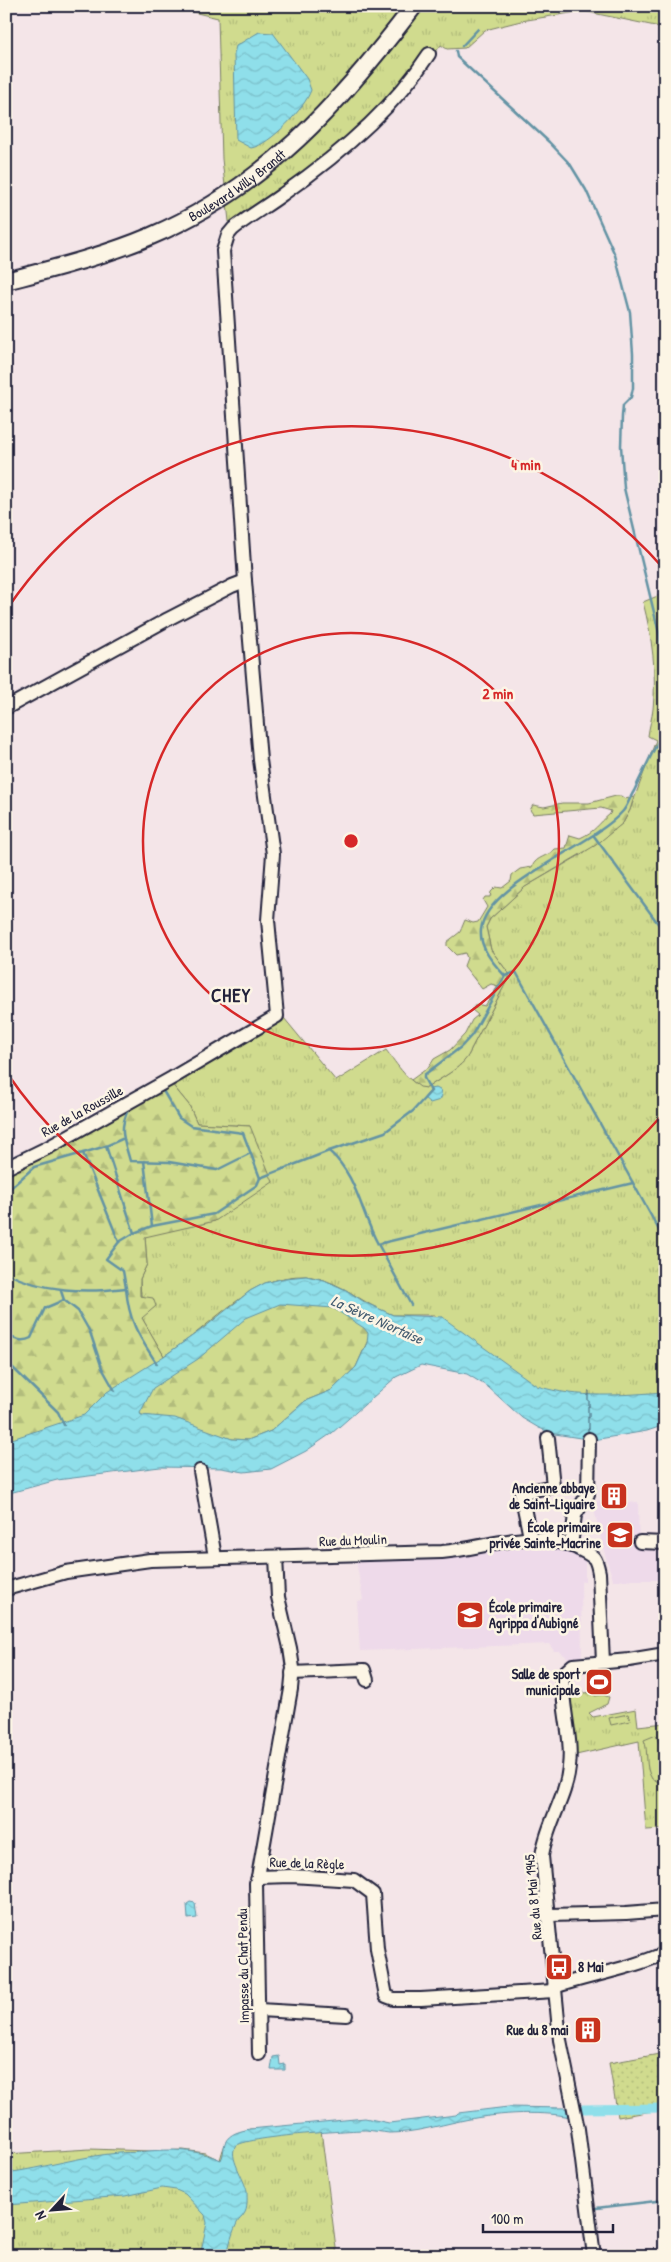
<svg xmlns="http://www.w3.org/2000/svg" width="671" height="2262" font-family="'Patrick Hand',sans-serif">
	<defs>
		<pattern id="grass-tufts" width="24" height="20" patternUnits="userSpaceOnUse" patternTransform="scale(1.25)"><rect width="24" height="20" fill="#d0db8e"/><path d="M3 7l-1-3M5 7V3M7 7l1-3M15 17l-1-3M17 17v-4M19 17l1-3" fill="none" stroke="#b2bc7b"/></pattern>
		<pattern id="forest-firs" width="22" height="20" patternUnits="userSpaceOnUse" patternTransform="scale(1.25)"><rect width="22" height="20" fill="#d0db8e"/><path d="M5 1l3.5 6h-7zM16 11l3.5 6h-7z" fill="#b2bc7b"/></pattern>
		<pattern id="garden-dots" width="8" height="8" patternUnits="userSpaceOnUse" patternTransform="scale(1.25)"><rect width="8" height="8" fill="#d0db8e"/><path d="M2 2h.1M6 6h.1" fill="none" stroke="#b2bc7b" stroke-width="1.8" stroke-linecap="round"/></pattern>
		<pattern id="water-waves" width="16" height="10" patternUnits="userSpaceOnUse" patternTransform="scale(1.25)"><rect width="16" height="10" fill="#8fdfea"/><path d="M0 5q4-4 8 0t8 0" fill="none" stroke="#7bbfca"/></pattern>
	</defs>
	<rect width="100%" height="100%" fill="#f4e5e8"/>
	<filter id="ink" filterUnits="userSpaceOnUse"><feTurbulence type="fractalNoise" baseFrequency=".02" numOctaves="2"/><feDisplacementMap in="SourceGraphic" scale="10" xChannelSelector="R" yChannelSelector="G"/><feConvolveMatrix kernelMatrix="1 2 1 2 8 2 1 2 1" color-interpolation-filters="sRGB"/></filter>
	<g filter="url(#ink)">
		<g fill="#eedaea">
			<polygon points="625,1499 626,1503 638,1502 639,1548 663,1547 663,1580 613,1580 604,1551 592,1501"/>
			<polygon points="541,1546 566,1550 585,1558 585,1581 581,1582 582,1658 568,1658 559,1651 554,1651 549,1644 360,1651 357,1601 363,1600 356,1560 450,1557 510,1548"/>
		</g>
		<g fill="url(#grass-tufts)" stroke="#797e64">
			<polygon points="167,6 665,6 665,28 583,11 521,21 485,30 465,48 447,49 441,45 413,83 231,239 222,159 218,18"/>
			<path d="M665 593V1392L556 1404 434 1315H393L366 1303 346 1290 324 1280 306 1276 285 1278 265 1283 250 1291 205 1327 164 1356 142 1318 140 1279 147 1264 145 1236 215 1221 250 1126 197 1123 189 1105 166 1077 273 1015 284 1018 336 1081 386 1050C397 1064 409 1085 427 1088 441 1077 466 1067 471 1049L510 975 491 950 486 927 490 919 525 887 582 854 623 823 630 810 656 740 648 736C649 727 652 718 653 709 657 673 652 637 643 602Z"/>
			<polygon points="583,1691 584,1693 595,1692 595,1696 603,1695 609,1697 607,1704 589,1713 593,1717 636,1709 638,1726 665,1723 665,1829 646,1830 639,1741 576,1755 569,1692"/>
			<path d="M250 2129 321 2130 337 2256H6V2154L90 2149 150 2151 183 2150 205 2153 220 2160C226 2138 228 2135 250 2129Z"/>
		</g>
		<g fill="url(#forest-firs)" stroke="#797e64">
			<path d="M616 796H621L625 799 634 797 630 810 623 823 596 845 525 887 490 919 486 927 491 950 510 975 471 1049C466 1067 441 1077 427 1088L420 1087 411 1080 429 1067 434 1059 450 1050 465 1034 472 1020 478 1015 472 1010 476 1004 485 1006 498 986 491 984 482 989 464 966 467 958 465 953 456 955 447 946V942L460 932 465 920 473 923 478 922 487 907 483 900 485 897H490L491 892 496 887 502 888 511 881 512 875 520 869 532 867C536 856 548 857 555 849L566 848 570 835 580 838C596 831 598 824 610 814L611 811 601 808 533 814 530 810 533 805 544 807 562 803H589Z"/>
			<path d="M166 1077 189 1105 197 1123 250 1126 273 1182 215 1221 145 1237 147 1264 140 1279V1296L153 1298 156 1306 142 1318 164 1356C212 1328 262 1259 324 1280 349 1288 368 1307 393 1315L367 1342 356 1367 332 1390 305 1401 271 1431 248 1440 232 1439 200 1429 180 1420 141 1415 140 1413 6 1451V1164Z"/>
		</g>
		<g fill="#d0db8e" stroke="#797e64">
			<polygon points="628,1714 630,1721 611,1725 609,1718"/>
			<path d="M656 1735 659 1743 665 1746 664 1784 652 1779C644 1766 649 1752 644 1740Z"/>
		</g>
		<polygon fill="url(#garden-dots)" stroke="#797e64" points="665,2053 665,2109 618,2117 609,2063"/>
		<g fill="url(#water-waves)" stroke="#6393a4" fill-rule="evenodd">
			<path d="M259 32 273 33 307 79 311 90C305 108 270 145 251 148L236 140 234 54 236 46Z"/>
			<polygon points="436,1088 440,1090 442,1096 440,1100 430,1103 424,1098 430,1091 429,1089"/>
			<path d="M306 1276 324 1280 346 1290 366 1303 393 1315 442 1317 537 1386C578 1399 623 1395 665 1392V1425L647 1431 593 1440 555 1434 539 1428 522 1418 488 1387 467 1374 421 1365 396 1377 332 1433 306 1451 271 1469 244 1472 221 1468 160 1467 57 1480 6 1494V1441L84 1415 107 1392 164 1356 205 1327 250 1291 265 1283 285 1278ZM280 1304 333 1308 364 1328 368 1333 367 1343 356 1367 332 1390 305 1401 271 1431 248 1440 232 1439 175 1418 141 1415 140 1413 153 1388 198 1359 246 1318Z"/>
			<polygon points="190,1902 195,1903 197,1918 188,1919 187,1904"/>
			<polygon points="279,2056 280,2065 285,2064 285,2070 271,2070 273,2057"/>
			<path d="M569 2104 570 2117C539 2110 491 2114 460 2121 436 2126 414 2133 389 2133 382 2132 374 2131 366 2130 349 2130 244 2137 236 2146 227 2156 245 2179 247 2192 247 2199 248 2209 244 2214 242 2218 239 2219 237 2223 232 2233 229 2245 227 2256H200L207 2223 205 2215 185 2194 176 2190 162 2188 125 2196 6 2205V2173C44 2168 81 2156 119 2153 125 2152 132 2153 138 2152 167 2149 193 2148 221 2160 224 2155 223 2149 225 2143 229 2133 241 2131 250 2129L365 2118 389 2123 456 2115 458 2113 508 2107 566 2108Z"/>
		</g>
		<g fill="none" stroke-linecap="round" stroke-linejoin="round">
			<g stroke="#6393a4" stroke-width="2.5">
				<polyline points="462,46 478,29"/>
				<polyline points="456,51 457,57 549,142 570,164 586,190 615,255 630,312 633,354 633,388 631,397 623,405 622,416 621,446 624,488 659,633 662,656 665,736"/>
				<polyline points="594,836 665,933"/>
				<path d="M505 976C494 964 479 948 481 930 485 884 592 847 623 811 628 805 630 797 634 791 642 774 650 757 659 740L664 736 665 739"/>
				<polyline points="162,1089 179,1118 191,1126 243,1133 260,1178 329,1151"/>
				<path d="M129 1108C118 1130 124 1139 130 1161L169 1162 217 1170 251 1153"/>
				<polyline points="122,1139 106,1146 134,1233"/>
				<polyline points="106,1146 83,1153 119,1242"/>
				<polyline points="144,1161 152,1226"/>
				<polyline points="6,1192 34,1167 83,1153"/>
				<path d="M378 1244C361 1213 357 1175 329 1151L385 1132 413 1111 431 1091 424 1078V1075L461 1047 472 1035 505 976 516 972 633 1183"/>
				<path d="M6 1273C44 1292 85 1293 126 1288L123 1271 106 1259 119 1242 134 1233 152 1226 214 1214 257 1185 260 1178"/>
				<path d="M126 1288C129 1322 138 1335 157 1364"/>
				<polyline points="61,1291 64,1300 78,1311 90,1332 102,1368 115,1391"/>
				<polyline points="411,1305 378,1244 633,1183 665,1241"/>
				<path d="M6 1335C15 1339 22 1343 31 1338L45 1308 64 1300"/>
				<polyline points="6,1359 12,1367 58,1412 64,1425"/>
				<polyline points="596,2208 665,2200"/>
			</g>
			<polyline stroke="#8fdfea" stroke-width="9" points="583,2109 665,2108"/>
			<rect stroke="#435b70" stroke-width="1" stroke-dasharray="6 5" stroke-linecap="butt" x="588" y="1391" width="1" height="48"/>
			<g stroke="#22223b" stroke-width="16">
				<g id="minor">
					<polyline points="6,708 168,619 232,586 245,581"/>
					<path d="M6 1168 49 1147 172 1078 277 1016 268 920 273 854 260 760 245 581 223 251 228 235 233 229C249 216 267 206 283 194 336 157 394 108 429 54"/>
					<polyline points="200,1471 215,1557"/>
					<polyline points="530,1537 521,1493 553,1486 548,1438"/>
					<polyline points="640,1542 665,1543"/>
					<polyline points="571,1546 575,1515 588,1494 589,1439"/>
					<polyline points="276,1557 278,1597 290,1648 293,1668 291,1689 258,1877 292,1876 354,1880 373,1894 377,1949 386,1996 394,1999 421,1999 554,1991"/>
					<path d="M6 1589 66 1572 150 1560 442 1552C490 1548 529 1527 577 1548 583 1551 590 1554 594 1558 597 1562 598 1568 599 1573L603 1662"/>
					<polyline points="292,1673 364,1670 367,1680"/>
					<polyline points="258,1877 256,1883 259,2054"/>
					<polyline points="550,1915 626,1913 665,1910"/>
					<path d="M554 1987C591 1975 630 1969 665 1953"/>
					<polyline points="259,2010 346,2015"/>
					<path d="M594 2256 578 2129 560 2040 542 1856C546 1825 566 1798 569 1767 573 1736 560 1703 563 1674L573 1665 629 1660 665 1654"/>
				</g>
			</g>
			<g stroke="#22223b" stroke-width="20">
				<g id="major">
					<path id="s1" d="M6 281C55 268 104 256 151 236 266 187 340 103 414 6"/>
				</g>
			</g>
			<use href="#minor" stroke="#fcf5e5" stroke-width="12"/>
			<use href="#major" stroke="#fcf5e5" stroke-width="16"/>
		</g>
	</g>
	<g fill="none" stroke="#d62828" stroke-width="2.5">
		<circle cx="351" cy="841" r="208"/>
		<path d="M664 1113A415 415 0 0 1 7 1073M7 609A415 415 0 0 1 664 569"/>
	</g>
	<defs>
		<g id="building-square" transform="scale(1.4375)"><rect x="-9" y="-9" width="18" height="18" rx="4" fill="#c8321e" stroke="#fcf5e5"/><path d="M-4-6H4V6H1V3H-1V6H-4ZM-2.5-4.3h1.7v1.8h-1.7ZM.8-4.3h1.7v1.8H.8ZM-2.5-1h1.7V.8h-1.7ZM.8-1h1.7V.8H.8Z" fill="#fff"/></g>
		<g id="school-square" transform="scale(1.4375)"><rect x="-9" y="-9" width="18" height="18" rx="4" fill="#c8321e" stroke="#fcf5e5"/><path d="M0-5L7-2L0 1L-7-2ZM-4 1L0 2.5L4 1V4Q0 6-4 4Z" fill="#fff"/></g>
		<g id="stadium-square" transform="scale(1.4375)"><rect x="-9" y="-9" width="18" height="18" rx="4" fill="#c8321e" stroke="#fcf5e5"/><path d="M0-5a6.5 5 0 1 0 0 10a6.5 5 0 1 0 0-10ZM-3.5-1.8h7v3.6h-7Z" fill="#fff"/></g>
		<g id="bus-square" transform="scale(1.4375)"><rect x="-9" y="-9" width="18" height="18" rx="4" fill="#c8321e" stroke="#fcf5e5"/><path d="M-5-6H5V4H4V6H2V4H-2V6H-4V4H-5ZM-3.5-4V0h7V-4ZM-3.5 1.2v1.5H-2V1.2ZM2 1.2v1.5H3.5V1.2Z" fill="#fff"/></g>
	</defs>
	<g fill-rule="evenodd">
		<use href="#building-square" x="614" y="1496"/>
		<use href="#school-square" x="620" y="1535"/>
		<use href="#school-square" x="470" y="1615"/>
		<use href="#stadium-square" x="599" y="1682"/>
		<use href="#bus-square" x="559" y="1967"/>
		<use href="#building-square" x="588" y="2030"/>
	</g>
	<g text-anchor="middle" stroke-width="5" stroke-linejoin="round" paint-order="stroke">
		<g font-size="14" fill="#22223b" stroke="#fcf5e5">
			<text dy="5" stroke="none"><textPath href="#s1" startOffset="252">Boulevard Willy Brandt</textPath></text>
			<text transform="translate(82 1111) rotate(-29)" y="5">Rue de la Roussille</text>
			<text transform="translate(353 1540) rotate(-2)" y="5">Rue du Moulin</text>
			<text transform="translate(307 1863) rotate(2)" y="5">Rue de la Règle</text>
			<text transform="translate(533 1897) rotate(-95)" y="5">Rue du 8 Mai 1945</text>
			<text transform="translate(243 1966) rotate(-91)" y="5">Impasse du Chat Pendu</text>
		</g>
		<g font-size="14" font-weight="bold" fill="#22223b" stroke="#fcf5e5" text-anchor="end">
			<text x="595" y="1493">Ancienne abbaye<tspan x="595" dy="16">de Saint-Liguaire</tspan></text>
			<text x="601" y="1532">École primaire<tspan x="601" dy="16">privée Sainte-Macrine</tspan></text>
			<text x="489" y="1612" text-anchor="start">École primaire<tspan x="489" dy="16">Agrippa d'Aubigné</tspan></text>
			<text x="580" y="1679">Salle de sport<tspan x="580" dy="16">municipale</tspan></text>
			<text x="578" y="1972" text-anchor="start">8 Mai</text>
			<text x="569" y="2035">Rue du 8 mai</text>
		</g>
		<g font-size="15" font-style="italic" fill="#435b70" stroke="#fcf5e5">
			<text transform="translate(377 1320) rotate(24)" y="5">La Sèvre Niortaise</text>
		</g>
		<g font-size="19" font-weight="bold" letter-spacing="1" fill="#22223b" stroke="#fcf5e5">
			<text x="231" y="1002">CHEY</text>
		</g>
	</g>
	<circle cx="351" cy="841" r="8" fill="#d62828" stroke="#fcf5e5" stroke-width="2.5"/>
	<g font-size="15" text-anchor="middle" font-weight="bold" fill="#d62828" stroke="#fcf5e5" stroke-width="5" stroke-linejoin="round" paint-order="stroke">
		<text x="526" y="470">4 min</text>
		<text x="498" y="699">2 min</text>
	</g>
	<rect width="671" height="2262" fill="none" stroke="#fcf5e5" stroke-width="25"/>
	<rect x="12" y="12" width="646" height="2237" fill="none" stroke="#22223b" stroke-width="2" filter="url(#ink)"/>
	<g transform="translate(52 2210) rotate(244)" stroke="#fcf5e5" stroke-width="4" paint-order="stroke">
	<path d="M0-4L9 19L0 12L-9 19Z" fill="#22223b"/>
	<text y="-8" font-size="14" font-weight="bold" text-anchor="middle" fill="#22223b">N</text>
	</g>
	<path d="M483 2224v8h130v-8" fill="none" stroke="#22223b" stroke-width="2.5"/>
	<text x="491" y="2224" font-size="15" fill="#22223b" stroke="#fcf5e5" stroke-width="4" paint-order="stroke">100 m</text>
</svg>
